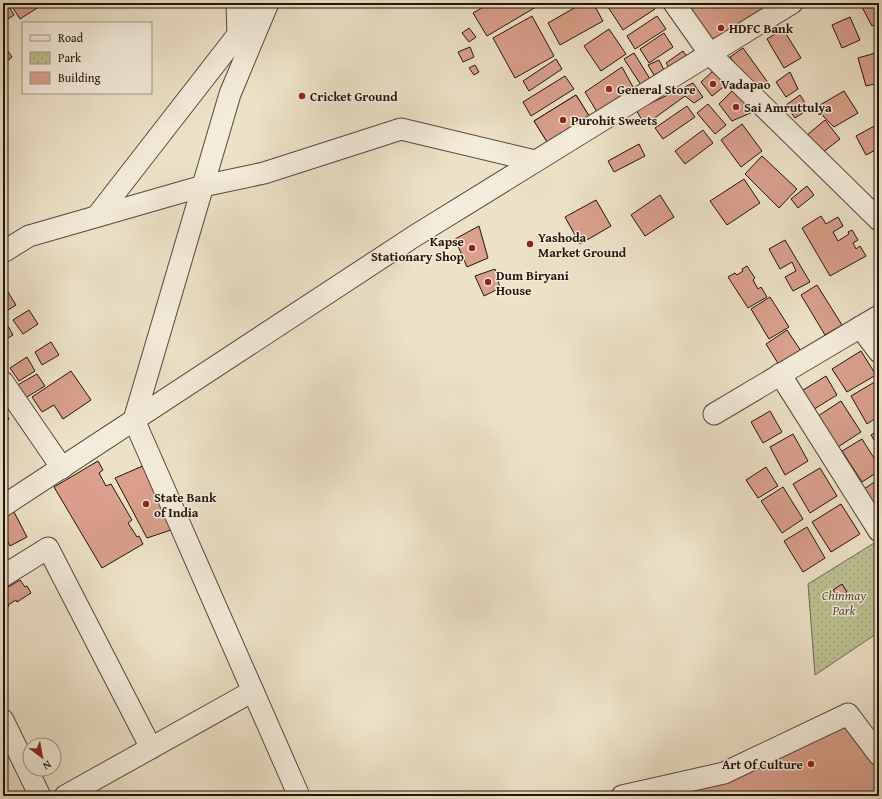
<svg xmlns="http://www.w3.org/2000/svg" width="882" height="799" font-family="'Gentium Book Plus',serif">
	<defs>
		<pattern id="park-dots" width="8" height="8" patternUnits="userSpaceOnUse"><rect width="8" height="8" fill="#bec292"/><path d="M2 2h.1M6 6h.1" fill="none" stroke="#a3a67d" stroke-width="1.8" stroke-linecap="round"/></pattern>
	</defs>
	<rect width="100%" height="100%" fill="#eee2c6"/>
	<filter id="stains"><feTurbulence type="fractalNoise" baseFrequency=".005" numOctaves="4"/><feColorMatrix values="0 0 0 0 .2 0 0 0 0 .09 0 0 0 0 .02 0 0 0 .5 -.17"/></filter>
	<radialGradient id="worn" r=".72"><stop offset=".6" stop-color="#630" stop-opacity="0"/><stop offset="1" stop-color="#630" stop-opacity=".3"/></radialGradient>
	<polygon fill="url(#park-dots)" stroke="#706a4e" points="879,540 879,632 815,675 808,584"/>
	<g fill="#daa08b" stroke="#23130b">
		<polygon points="3,3 7,3 14,15 3,22"/>
		<polygon points="10,3 45,3 20,19"/>
		<polygon points="490,3 534,3 536,7 487,36 473,13"/>
		<polygon points="583,3 593,3 603,21 560,45 548,23"/>
		<polygon points="608,3 651,3 655,9 623,30 606,4"/>
		<polygon points="691,3 765,3 769,10 712,47 687,5"/>
		<polygon points="869,3 879,3 879,22 872,26 862,7"/>
		<polygon points="532,16 554,56 515,78 493,38"/>
		<polygon points="657,16 666,29 635,49 627,36"/>
		<polygon points="850,17 860,40 842,48 832,25"/>
		<polygon points="469,28 476,37 469,42 462,33"/>
		<polygon points="609,29 626,54 601,71 584,46"/>
		<polygon points="783,29 801,58 784,68 767,39"/>
		<polygon points="664,33 673,47 649,63 640,49"/>
		<polygon points="3,44 12,57 3,64"/>
		<polygon points="470,47 474,57 463,62 458,52"/>
		<polygon points="743,48 769,84 755,93 730,57"/>
		<polygon points="683,51 690,61 673,73 666,63"/>
		<polygon points="879,52 879,83 866,86 858,58"/>
		<polygon points="634,53 650,79 641,85 624,59"/>
		<polygon points="556,59 562,69 529,91 523,81"/>
		<polygon points="659,60 664,70 654,75 648,65"/>
		<polygon points="475,65 479,72 474,75 469,68"/>
		<polygon points="622,67 633,87 597,112 585,92"/>
		<polygon points="713,71 726,85 712,96 701,82"/>
		<polygon points="790,72 798,89 786,97 776,82"/>
		<polygon points="565,76 574,89 531,116 523,102"/>
		<polygon points="693,83 703,97 694,103 685,96 645,125 636,110"/>
		<polygon points="733,90 755,111 732,121 719,104"/>
		<polygon points="844,91 858,113 834,127 823,116 820,105"/>
		<polygon points="576,95 591,119 549,145 534,121"/>
		<polygon points="576,95 591,119 549,145 534,121"/>
		<polygon points="800,95 809,109 795,118 786,105"/>
		<polygon points="708,104 726,125 715,134 697,113"/>
		<polygon points="687,106 695,117 663,139 655,128"/>
		<polygon points="825,120 840,139 822,153 807,135"/>
		<polygon points="742,124 762,151 741,167 721,140"/>
		<polygon points="878,124 879,126 879,148 866,155 856,136"/>
		<polygon points="703,130 713,143 685,164 675,151"/>
		<polygon points="639,144 645,156 614,172 608,161"/>
		<polygon points="762,156 797,189 779,208 745,174"/>
		<polygon points="744,179 760,203 727,225 710,201"/>
		<polygon points="807,186 814,195 798,208 791,199"/>
		<polygon points="660,195 674,217 645,236 631,215"/>
		<polygon points="596,200 611,226 580,244 565,217"/>
		<polygon points="821,216 826,224 838,217 843,226 833,232 838,241 849,234 848,232 852,230 858,240 853,243 856,249 860,246 866,256 830,276 802,228"/>
		<polygon points="479,226 488,258 467,267 455,239"/>
		<polygon points="785,240 810,282 793,291 785,277 796,271 792,262 780,269 769,249"/>
		<polygon points="747,266 755,278 753,280 758,289 761,287 767,297 748,308 728,277 735,273 737,275 743,271 742,269"/>
		<polygon points="495,269 500,288 484,296 475,276"/>
		<polygon points="3,284 16,305 5,312 7,316 3,319"/>
		<polygon points="817,285 842,325 825,335 801,295"/>
		<polygon points="770,297 789,327 769,339 751,309"/>
		<polygon points="29,310 38,324 23,334 13,320"/>
		<polygon points="8,326 13,335 3,341 3,329"/>
		<polygon points="787,330 801,351 779,365 766,344"/>
		<polygon points="51,342 59,355 42,365 35,352"/>
		<polygon points="861,351 876,375 847,392 832,369"/>
		<polygon points="27,357 35,371 19,381 10,368"/>
		<polygon points="71,371 91,400 63,419 54,405 42,412 32,397"/>
		<polygon points="37,374 45,386 22,400 14,387"/>
		<polygon points="826,376 837,395 811,411 800,392"/>
		<polygon points="878,380 879,416 867,424 851,396"/>
		<polygon points="841,401 861,432 838,447 818,416"/>
		<polygon points="3,410 9,419 3,422"/>
		<polygon points="770,411 782,432 763,443 751,422"/>
		<polygon points="879,430 879,448 871,435"/>
		<polygon points="793,434 808,461 785,475 770,447"/>
		<polygon points="862,439 879,466 879,471 862,482 842,451"/>
		<polygon points="98,461 103,470 99,473 106,486 111,484 132,520 128,523 137,537 139,536 143,544 102,568 54,487"/>
		<polygon points="145,465 174,529 147,538 115,478"/>
		<polygon points="766,467 778,486 758,498 746,480"/>
		<polygon points="820,468 837,496 810,513 793,484"/>
		<polygon points="879,479 879,517 861,491"/>
		<polygon points="783,487 803,519 782,533 761,501"/>
		<polygon points="841,504 860,534 831,552 812,522"/>
		<polygon points="14,512 27,537 10,546 3,532 3,518"/>
		<polygon points="807,527 825,558 803,572 784,541"/>
		<polygon points="20,580 25,587 27,586 31,593 17,602 16,600 8,605 9,606 3,610 3,590"/>
		<polygon points="842,584 847,592 839,598 833,590"/>
		<polygon points="848,714 879,755 879,796 622,796 724,773"/>
	</g>
	<g fill="none" stroke-linecap="round" stroke-linejoin="round">
		<g stroke="#56473a" stroke-width="23">
			<g id="street">
				<polyline points="237,3 238,35"/>
				<polyline points="268,3 230,94 134,420 299,796"/>
				<polyline points="674,3 710,54 879,220"/>
				<polyline points="97,216 257,10"/>
				<polyline points="3,252 29,236 203,186 264,173 401,129 535,161"/>
				<polyline points="860,327 879,352"/>
				<polyline points="780,374 879,531"/>
				<polyline points="3,382 62,468"/>
				<polyline points="714,414 879,316"/>
				<polyline points="3,506 413,237 792,3"/>
				<polyline points="3,576 48,548 151,748"/>
				<polyline points="3,720 40,796"/>
				<polyline points="65,796 253,691"/>
				<polyline points="622,796 724,773 848,714 879,755"/>
			</g>
		</g>
		<use href="#street" stroke="#f4ecda" stroke-width="21"/>
	</g>
	<g fill="#8f2418" stroke="#f4ecda" stroke-width="1.5">
		<circle cx="721" cy="28" r="4"/>
		<circle cx="713" cy="84" r="4"/>
		<circle cx="609" cy="89" r="4"/>
		<circle cx="302" cy="96" r="4"/>
		<circle cx="736" cy="107" r="4"/>
		<circle cx="563" cy="120" r="4"/>
		<circle cx="530" cy="244" r="4"/>
		<circle cx="472" cy="248" r="4"/>
		<circle cx="488" cy="282" r="4"/>
		<circle cx="146" cy="504" r="4"/>
		<circle cx="811" cy="764" r="4"/>
	</g>
	<g text-anchor="middle" stroke-width="3" stroke-linejoin="round" paint-order="stroke">
		<g font-size="13" font-weight="bold" fill="#23130b" stroke="#f4ecda" text-anchor="start">
			<text x="729" y="33">HDFC Bank</text>
			<text x="721" y="89">Vadapao</text>
			<text x="617" y="94">General Store</text>
			<text x="310" y="101">Cricket Ground</text>
			<text x="744" y="112">Sai Amruttulya</text>
			<text x="571" y="125">Purohit Sweets</text>
			<text x="538" y="242">Yashoda<tspan x="538" dy="15">Market Ground</tspan></text>
			<text x="464" y="246" text-anchor="end">Kapse<tspan x="464" dy="15">Stationary Shop</tspan></text>
			<text x="496" y="280">Dum Biryani<tspan x="496" dy="15">House</tspan></text>
			<text x="154" y="502">State Bank<tspan x="154" dy="15">of India</tspan></text>
			<text x="803" y="769" text-anchor="end">Art Of Culture</text>
		</g>
		<g font-size="13" font-style="italic" fill="#59503a" stroke="#f4ecda">
			<text x="844" y="600">Chinmay<tspan x="844" dy="15">Park</tspan></text>
		</g>
	</g>
	<rect width="882" height="799" fill="none" stroke="#eee2c6" stroke-width="16"/>
	<rect x="4" y="4" width="874" height="791" fill="none" stroke="#23130b" stroke-width="2"/>
	<rect x="8" y="8" width="866" height="783" fill="none" stroke="#23130b"/>
	<rect x="22" y="22" width="130" height="72" fill="#f4ecda" stroke="#a09587"/>
	<rect x="30" y="35" width="20" height="6" fill="#f4ecda" stroke="#a09587"/>
	<text x="58" y="42" font-size="12" fill="#23130b">Road</text>
	<rect x="30" y="52" width="20" height="12" fill="url(#park-dots)" stroke="#a09587"/>
	<text x="58" y="62" font-size="12" fill="#23130b">Park</text>
	<rect x="30" y="72" width="20" height="12" fill="#daa08b" stroke="#a09587"/>
	<text x="58" y="82" font-size="12" fill="#23130b">Building</text>
	<g transform="translate(42 757) rotate(148)"><circle r="19" fill="#f4ecda" stroke="#a09587"/>
	<path d="M0-3L7 15L0 10L-7 15Z" fill="#8f2418"/>
	<text y="-6" font-size="11" font-weight="bold" text-anchor="middle" fill="#23130b">N</text>
	</g>
	<rect width="100%" height="100%" filter="url(#stains)"/>
	<rect width="100%" height="100%" fill="url(#worn)"/>
</svg>
